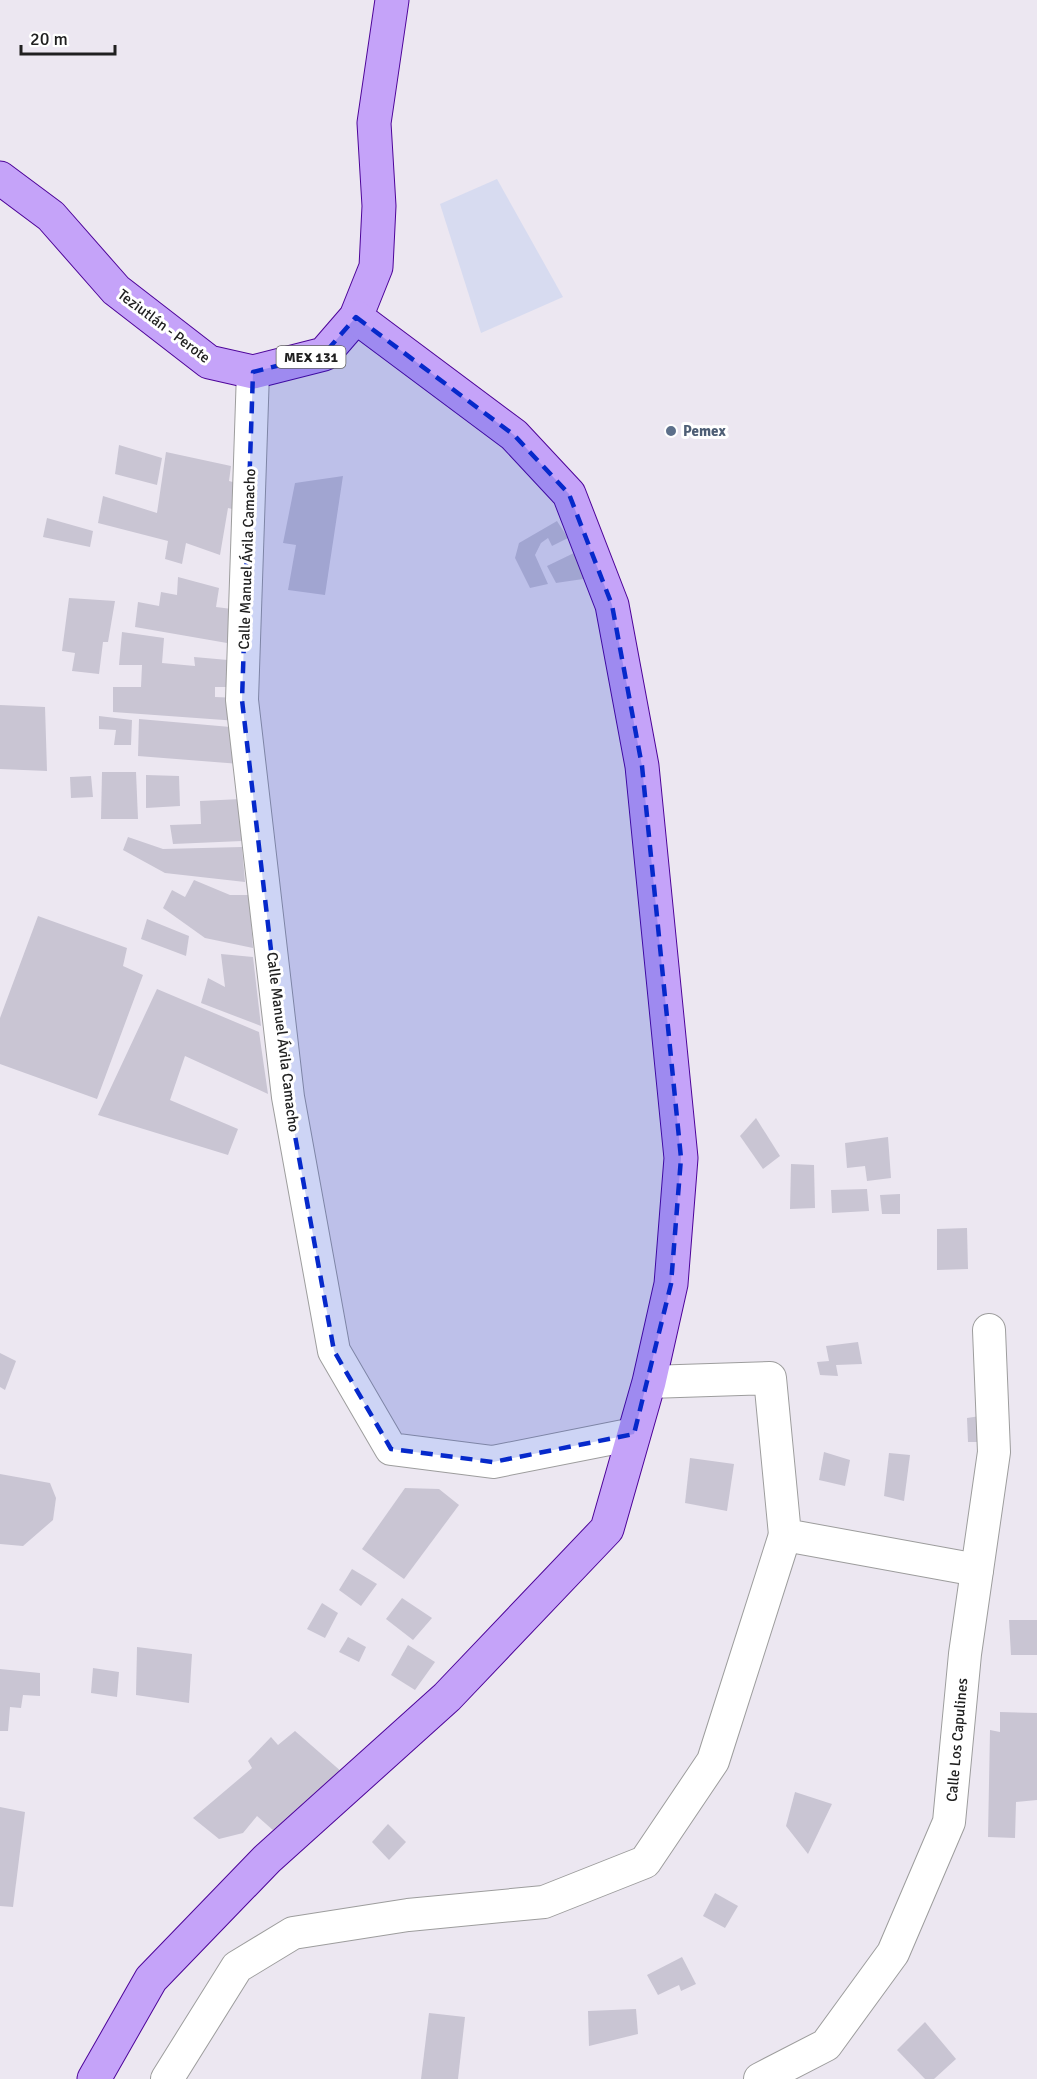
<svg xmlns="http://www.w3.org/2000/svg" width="1037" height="2079" font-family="Signika,sans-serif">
	<rect width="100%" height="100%" fill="#ece7f1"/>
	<polygon fill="#d7dbf0" points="497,179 563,297 481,333 440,204"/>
	<g fill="#c9c5d3">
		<polygon points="119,445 162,458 157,485 115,474"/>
		<polygon points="166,452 231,466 229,481 240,484 237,510 228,508 220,555 186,543 182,564 165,559 168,541 98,523 103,496 157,513"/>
		<polygon points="343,476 325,595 288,590 296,545 283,543 295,483"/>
		<polygon points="47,518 93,531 90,547 43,537"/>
		<polygon points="557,521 568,538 552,546 548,538 541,543 535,555 548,584 530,588 515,558 519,543"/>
		<polygon points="576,552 590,578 556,583 547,566"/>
		<polygon points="178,577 219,588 216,607 232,609 227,643 135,627 138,602 159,606 161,592 177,595"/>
		<polygon points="69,598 115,601 108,642 103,642 99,674 72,671 75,653 62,651"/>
		<polygon points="122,632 164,638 162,663 195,666 194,657 228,660 227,687 215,687 215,697 239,698 238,721 113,712 113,687 141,687 142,665 119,665"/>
		<polygon points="0,705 45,707 47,771 0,769"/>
		<polygon points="99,716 132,720 131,745 114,745 116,730 99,729"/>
		<polygon points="139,719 242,728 240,764 138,756"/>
		<polygon points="102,772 136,772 138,819 101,819"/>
		<polygon points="146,775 179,776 180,806 146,808"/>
		<polygon points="91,776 93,797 71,798 70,777"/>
		<polygon points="241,799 242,841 173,844 170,825 201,824 200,801"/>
		<polygon points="128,837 163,849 242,847 245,882 165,873 123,850"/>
		<polygon points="194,880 230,895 249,895 253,948 205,938 163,908 172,890 185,897"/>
		<polygon points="38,916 127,948 123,966 143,975 97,1099 0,1064 0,1018"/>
		<polygon points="147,919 189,936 186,956 141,939"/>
		<polygon points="221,954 253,957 261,1026 201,1003 208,978 225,987"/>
		<polygon points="157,989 259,1032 268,1094 185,1056 170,1100 238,1129 228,1155 98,1115"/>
		<polygon points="756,1118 780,1156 763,1169 740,1136"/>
		<polygon points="888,1137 891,1178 867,1181 865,1166 847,1168 845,1143"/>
		<polygon points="791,1164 814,1165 815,1208 790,1209"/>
		<polygon points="867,1189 869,1211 832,1213 831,1190"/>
		<polygon points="900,1194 900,1214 882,1214 880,1195"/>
		<polygon points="967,1228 968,1269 937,1270 937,1229"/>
		<polygon points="858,1342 862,1364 836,1365 838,1376 820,1375 817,1362 829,1361 826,1346"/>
		<polygon points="0,1353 16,1361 5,1390 0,1387"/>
		<polygon points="987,1415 988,1442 968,1442 967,1418"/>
		<polygon points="824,1452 850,1460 845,1486 819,1480"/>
		<polygon points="889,1453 910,1455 904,1501 884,1496"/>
		<polygon points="690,1458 734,1464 727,1511 685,1503"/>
		<polygon points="0,1474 50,1483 56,1498 53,1520 23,1546 0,1544"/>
		<polygon points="405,1488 439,1489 459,1505 404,1579 362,1549"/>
		<polygon points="352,1569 377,1584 361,1606 339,1590"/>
		<polygon points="402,1598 432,1618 413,1640 386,1619"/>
		<polygon points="322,1603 338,1613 325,1638 307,1629"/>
		<polygon points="1009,1620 1037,1620 1037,1655 1011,1655"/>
		<polygon points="348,1637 366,1647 359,1662 339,1652"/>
		<polygon points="408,1645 435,1662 415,1690 391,1675"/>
		<polygon points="137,1647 192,1654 189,1703 136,1695"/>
		<polygon points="93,1668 119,1672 117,1697 91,1693"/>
		<polygon points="0,1669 40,1673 40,1696 23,1695 21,1708 10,1707 8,1731 0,1731"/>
		<polygon points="1000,1712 1037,1713 1037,1800 1016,1802 1015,1838 988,1837 990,1730 1000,1732"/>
		<polygon points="295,1731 343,1773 283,1839 257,1816 243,1833 219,1839 193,1818 252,1768 248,1761 271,1737 278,1745"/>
		<polygon points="795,1792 832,1804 808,1854 786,1826"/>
		<polygon points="0,1807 25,1812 13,1907 0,1906"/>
		<polygon points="388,1824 406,1842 389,1860 372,1842"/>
		<polygon points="715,1893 738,1906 725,1928 703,1916"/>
		<polygon points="682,1957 696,1984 681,1991 679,1985 658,1995 647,1975"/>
		<polygon points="636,2009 638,2034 589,2046 588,2011"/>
		<polygon points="429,2013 465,2017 458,2079 421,2079"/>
		<polygon points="925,2022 956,2059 934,2079 925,2079 897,2050"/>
	</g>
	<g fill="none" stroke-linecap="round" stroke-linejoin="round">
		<g stroke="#9d9d9d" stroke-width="34">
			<g id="minor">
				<polyline points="253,372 242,700 288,1097 334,1351 391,1449 493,1462 634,1434"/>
				<polyline points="649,1382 770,1378 785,1535 977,1570"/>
				<polyline points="167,2079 237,1967 293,1933 408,1915 544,1902 645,1862 713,1761 785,1535"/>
				<polyline points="760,2079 826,2045 893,1953 949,1822 965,1654 994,1452 989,1330"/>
			</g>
		</g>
		<g stroke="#4d0499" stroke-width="35">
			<g id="major">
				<polyline points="0,178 51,216 116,290 209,362 253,372 324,354 356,317 376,267 379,206 374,123 392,0"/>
				<polyline points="94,2079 151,1979 267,1859 447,1697 607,1529 649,1382 671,1284 681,1158 642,766 612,605 569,494 514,435 356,317"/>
			</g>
		</g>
		<use href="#minor" stroke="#fff" stroke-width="32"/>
		<use href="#major" stroke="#c5a3f9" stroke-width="33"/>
	</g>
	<path fill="#0629cb" fill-opacity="0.2" stroke="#0629cb" stroke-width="4.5" stroke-dasharray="12 8" stroke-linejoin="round" d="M356 317 514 435 569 494 612 605 642 766 681 1158 671 1284 634 1434 493 1462 391 1449 334 1351 288 1097 242 700 253 372 324 354Z"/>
	<circle fill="#5c6f8a" stroke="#fff" stroke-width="2" cx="671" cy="431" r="6"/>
	<g text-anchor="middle" stroke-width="6" stroke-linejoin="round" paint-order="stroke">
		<rect fill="#fff" stroke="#636363" stroke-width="1.5" x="276.5" y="346" width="69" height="22" rx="4.5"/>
		<g font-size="14" font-weight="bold" fill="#202020">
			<text x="311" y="362">MEX 131</text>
		</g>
		<g font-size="15" fill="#202020" stroke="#fff">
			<text transform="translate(164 326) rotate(37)" y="5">Teziutlán - Perote</text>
			<text transform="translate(247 559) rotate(-88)" y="5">Calle Manuel Ávila Camacho</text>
			<text transform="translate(283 1042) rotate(83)" y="5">Calle Manuel Ávila Camacho</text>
			<text transform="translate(957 1740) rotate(-85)" y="5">Calle Los Capulines</text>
		</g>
		<g font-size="15" font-weight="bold" fill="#4e5e75" stroke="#fff" text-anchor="start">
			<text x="683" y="436">Pemex</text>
		</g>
	</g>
	<path d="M21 45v9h94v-9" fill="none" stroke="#202020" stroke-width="3"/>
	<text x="30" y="45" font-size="18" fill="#202020" stroke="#ffffff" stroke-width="4.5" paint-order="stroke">20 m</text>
</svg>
